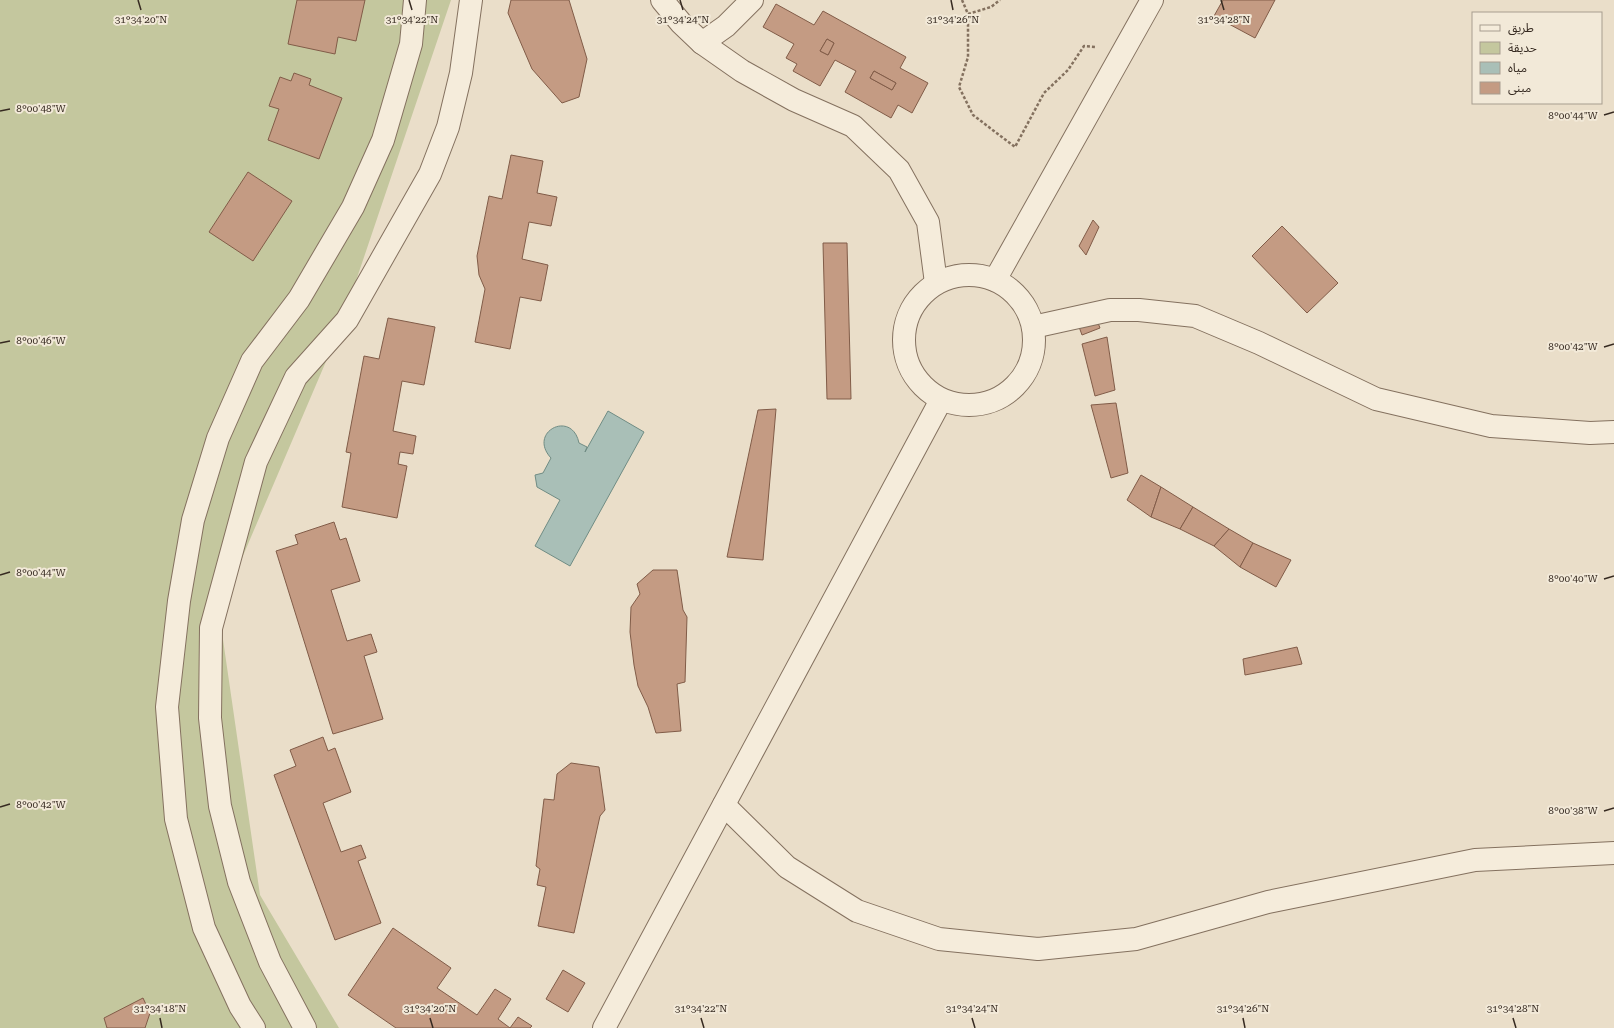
<svg xmlns="http://www.w3.org/2000/svg" width="1614" height="1028" font-family="'Roboto Serif','Noto Sans Arabic',serif">
	<rect width="100%" height="100%" fill="#eadec9"/>
	<polygon fill="#c4c79e" points="0,0 451,0 339,331 219,612 260,895 339,1028 0,1028"/>
	<path fill="#a9bfb7" stroke="#708c84" d="M608 411 644 432 570 566 535 546 560 500 537 487 535 475 543 473 551 458C527 432 572 409 579 443L587 447 585 452Z"/>
	<g fill="#c49b83" stroke="#815c48" fill-rule="evenodd">
		<polygon points="297,0 365,0 356,41 338,37 335,54 288,44"/>
		<polygon points="511,0 569,0 587,59 579,97 562,103 532,69 508,13"/>
		<polygon points="1223,0 1275,0 1255,38 1214,16"/>
		<path d="M776 4 814 25 823 11 906 57 900 68 928 83 912 113 898 105 891 118 845 92 856 71 835 60 820 86 793 71 797 64 786 58 794 44 763 27ZM827 39 834 43 828 55 820 51ZM874 71 896 83 892 90 870 78Z"/>
		<polygon points="827,39 834,43 828,55 820,51"/>
		<polygon points="874,71 896,83 892,90 870,78"/>
		<polygon points="294,73 311,79 309,85 342,98 319,159 268,140 279,109 269,106 280,77 291,81"/>
		<polygon points="511,155 543,161 537,193 557,197 551,226 529,222 522,259 548,265 541,301 520,297 510,349 475,342 485,289 479,275 477,256 489,196 502,199"/>
		<polygon points="248,172 292,201 253,261 209,232"/>
		<polygon points="1093,220 1099,227 1086,255 1079,246"/>
		<polygon points="1282,226 1338,283 1307,313 1252,256"/>
		<polygon points="823,243 847,243 851,399 827,399"/>
		<polygon points="1095,315 1100,328 1082,335 1078,324"/>
		<polygon points="388,318 435,327 424,385 402,381 393,431 416,436 413,454 400,452 398,464 407,466 397,518 342,507 351,453 346,452 364,356 379,359"/>
		<polygon points="1107,337 1115,390 1095,396 1082,344"/>
		<polygon points="1116,403 1128,473 1111,478 1091,405"/>
		<polygon points="776,409 763,560 727,557 758,410"/>
		<polygon points="1141,475 1161,487 1151,517 1127,500"/>
		<polygon points="1161,487 1193,507 1180,529 1151,517"/>
		<polygon points="1193,507 1229,529 1214,546 1180,529"/>
		<polygon points="334,522 340,540 346,538 360,581 331,590 347,641 371,634 377,652 364,656 383,719 333,734 276,551 298,544 295,535"/>
		<polygon points="1229,529 1253,543 1240,567 1214,546"/>
		<polygon points="1253,543 1291,560 1276,587 1240,567"/>
		<polygon points="653,570 677,570 683,610 687,617 685,682 677,684 681,731 656,733 648,707 638,686 634,665 630,632 631,607 640,594 637,584"/>
		<polygon points="1297,647 1302,664 1245,675 1243,659"/>
		<polygon points="323,737 328,751 335,748 351,792 323,803 341,852 361,845 366,858 358,861 381,923 335,940 274,775 296,766 290,750"/>
		<polygon points="571,763 599,767 605,810 600,816 574,933 538,926 546,887 537,885 540,869 536,866 544,799 554,800 557,774"/>
		<polygon points="393,928 451,968 437,988 477,1015 495,989 511,999 498,1019 510,1028 396,1028 348,995"/>
		<polygon points="563,970 585,983 568,1012 546,999"/>
		<polygon points="143,998 150,1013 145,1028 107,1028 104,1018"/>
		<polygon points="518,1017 532,1026 530,1028 510,1028"/>
	</g>
	<g fill="none" stroke-linecap="round" stroke-linejoin="round">
		<g stroke="#84715f" stroke-width="24">
			<g id="street">
				<polyline points="662,0 681,23 702,43 742,71 794,100 853,126 899,170 928,222 936,283"/>
				<polyline points="702,43 726,26 752,0"/>
				<circle cx="969" cy="340" r="65"/>
				<polyline points="995,280 1152,0"/>
				<polyline points="1033,327 1110,310 1139,310 1195,316 1259,343 1376,399 1491,426 1590,433 1614,432"/>
				<polyline points="724,805 787,867 857,911 939,939 1038,949 1136,939 1268,902 1475,860 1614,853"/>
				<polyline points="254,1028 240,1006 204,928 176,819 167,707 179,601 193,520 218,438 252,361 299,299 353,207 383,140 411,44 415,0"/>
				<polyline points="305,1028 270,962 239,882 220,806 210,718 211,628 256,462 296,377 347,320 430,174 448,127 461,73 471,0"/>
				<polyline points="604,1028 941,400"/>
			</g>
		</g>
		<g stroke="#84715f" stroke-width="2.5" stroke-dasharray="3 2" stroke-linecap="butt">
			<polyline points="962,0 968,14 968,57 959,87 973,115 1015,147 1044,93 1068,70 1084,46 1096,47"/>
			<polyline points="968,14 991,7 1000,0"/>
		</g>
		<use href="#street" stroke="#f5ecdb" stroke-width="22"/>
	</g>
	<path fill="none" stroke="#362a21" stroke-width="1.5" d="M138 0 141 10M409 0 412 10M680 0 683 10M951 0 953 10M1221 0 1224 10M0 111 10 109M1604 115 1614 112M0 343 10 341M1604 347 1614 344M0 575 10 572M1604 579 1614 576M0 807 10 804M1604 811 1614 808M160 1018 162 1028M430 1018 433 1028M701 1018 704 1028M972 1018 975 1028M1243 1018 1245 1028M1513 1018 1516 1028"/>
	<g font-size="10" text-anchor="middle" fill="#362a21" stroke="#f2e9d8" stroke-width="4" stroke-linejoin="round" paint-order="stroke">
		<text x="141" y="23">31°34'20"N</text>
		<text x="412" y="23">31°34'22"N</text>
		<text x="683" y="23">31°34'24"N</text>
		<text x="953" y="23">31°34'26"N</text>
		<text x="1224" y="23">31°34'28"N</text>
		<text x="41" y="112">8°00'48"W</text>
		<text x="1573" y="119">8°00'44"W</text>
		<text x="41" y="344">8°00'46"W</text>
		<text x="1573" y="350">8°00'42"W</text>
		<text x="41" y="576">8°00'44"W</text>
		<text x="1573" y="582">8°00'40"W</text>
		<text x="41" y="808">8°00'42"W</text>
		<text x="1573" y="814">8°00'38"W</text>
		<text x="160" y="1012">31°34'18"N</text>
		<text x="430" y="1012">31°34'20"N</text>
		<text x="701" y="1012">31°34'22"N</text>
		<text x="972" y="1012">31°34'24"N</text>
		<text x="1243" y="1012">31°34'26"N</text>
		<text x="1513" y="1012">31°34'28"N</text>
	</g>
	<rect x="1472" y="12" width="130" height="92" fill="#f2e9d8" stroke="#a79d8f"/>
	<rect x="1480" y="25" width="20" height="6" fill="#f5ecdb" stroke="#a79d8f"/>
	<text x="1508" y="32" font-size="12" fill="#362a21">طريق</text>
	<rect x="1480" y="42" width="20" height="12" fill="#c4c79e" stroke="#a79d8f"/>
	<text x="1508" y="52" font-size="12" fill="#362a21">حديقة</text>
	<rect x="1480" y="62" width="20" height="12" fill="#a9bfb7" stroke="#a79d8f"/>
	<text x="1508" y="72" font-size="12" fill="#362a21">مياه</text>
	<rect x="1480" y="82" width="20" height="12" fill="#c49b83" stroke="#a79d8f"/>
	<text x="1508" y="92" font-size="12" fill="#362a21">مبنى</text>
</svg>
